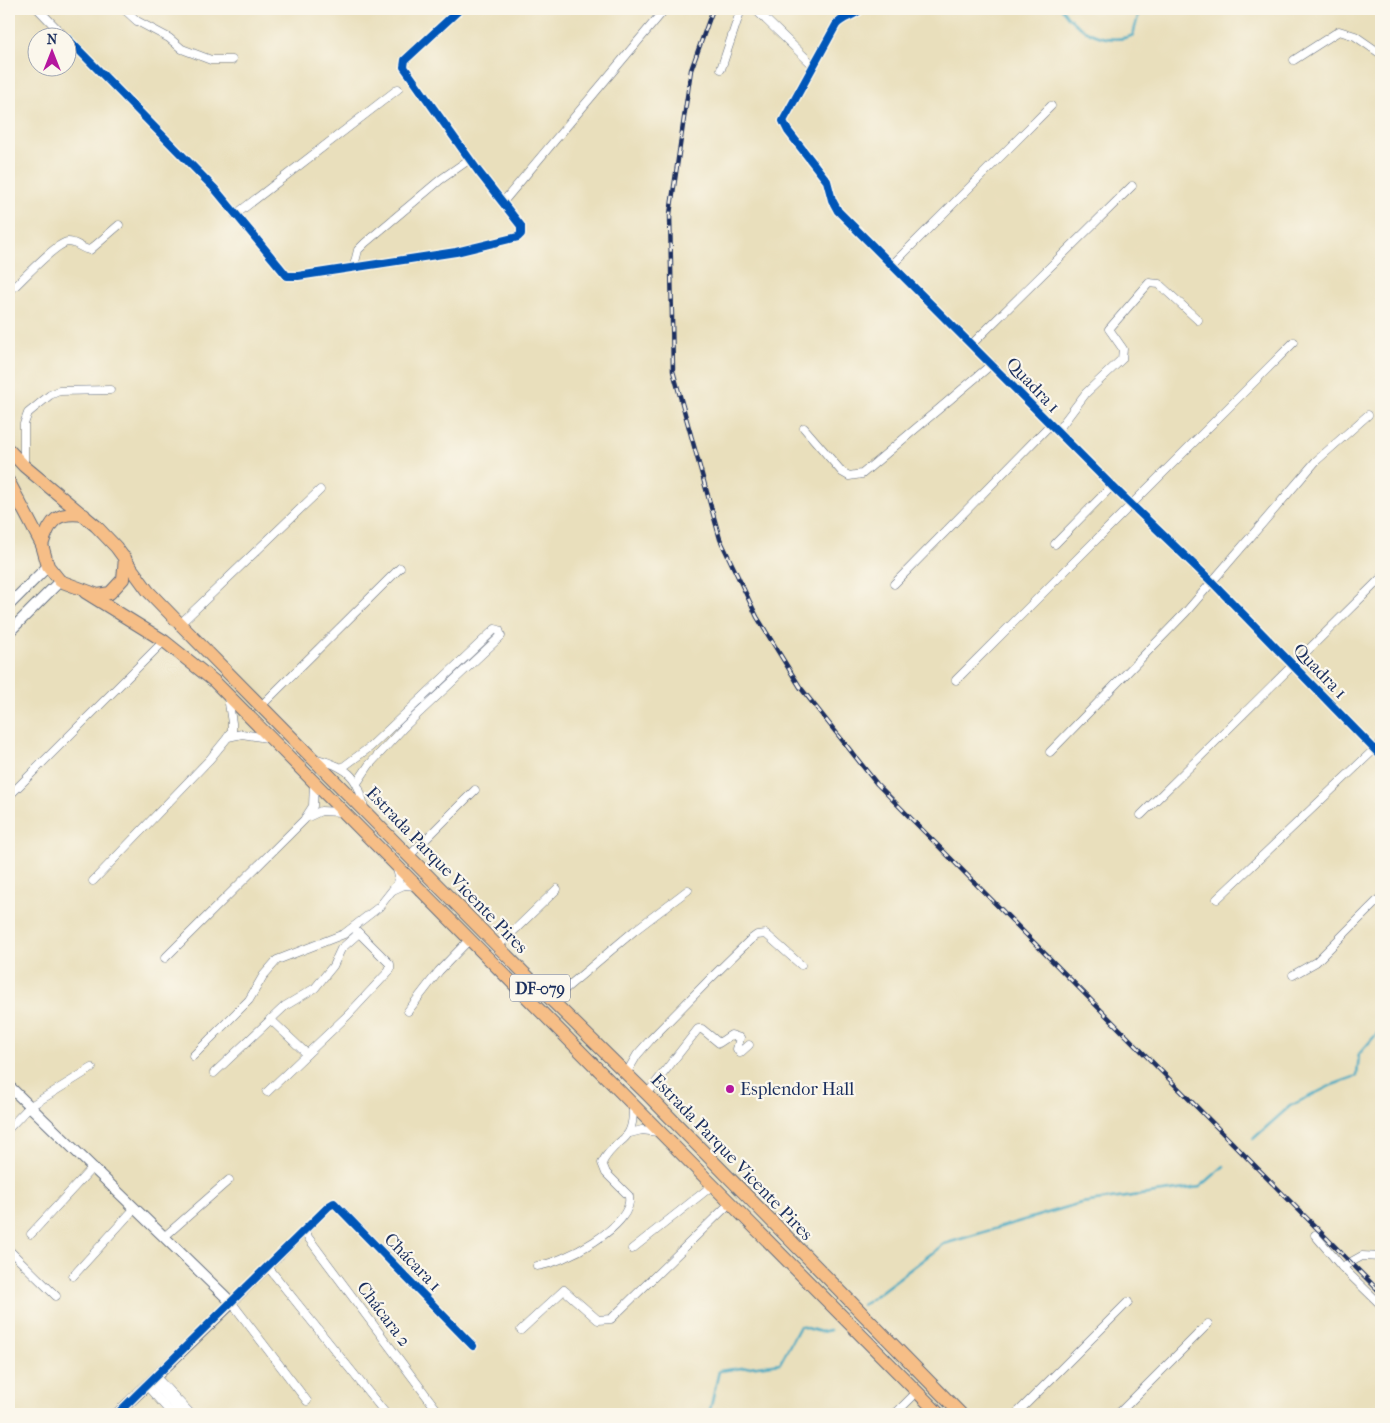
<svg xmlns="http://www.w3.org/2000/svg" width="1390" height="1423" font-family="'IM FELL French Canon',serif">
	<rect width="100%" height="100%" fill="#fbf7ec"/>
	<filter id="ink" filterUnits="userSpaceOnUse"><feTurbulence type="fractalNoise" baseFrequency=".02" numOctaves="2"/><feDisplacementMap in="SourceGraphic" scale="10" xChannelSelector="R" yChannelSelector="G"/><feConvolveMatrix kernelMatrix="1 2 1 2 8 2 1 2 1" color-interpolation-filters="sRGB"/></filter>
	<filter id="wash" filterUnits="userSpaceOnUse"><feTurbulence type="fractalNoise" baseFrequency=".0096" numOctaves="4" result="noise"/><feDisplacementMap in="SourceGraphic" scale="20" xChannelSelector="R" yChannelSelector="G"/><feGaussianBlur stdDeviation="1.12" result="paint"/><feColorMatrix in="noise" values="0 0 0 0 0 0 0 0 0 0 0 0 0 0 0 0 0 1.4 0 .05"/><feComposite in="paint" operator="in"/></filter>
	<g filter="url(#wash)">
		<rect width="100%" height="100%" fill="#e9dfbc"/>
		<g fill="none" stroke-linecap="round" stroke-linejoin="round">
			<g stroke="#42a8c2" stroke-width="2.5">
				<path d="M1062 9C1076 31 1109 46 1133 35L1140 9"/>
				<polyline points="1253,1139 1290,1106 1332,1085 1357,1076 1359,1054 1381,1029"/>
				<polyline points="863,1305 944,1244 1081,1203 1200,1187 1224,1166"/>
				<polyline points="709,1414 719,1371 780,1363 800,1326 821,1332 830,1330"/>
			</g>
		</g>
	</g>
	<g filter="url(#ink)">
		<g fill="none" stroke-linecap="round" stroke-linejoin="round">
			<g stroke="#636d7f" stroke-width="9">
				<g id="minor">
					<polyline points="38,9 66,38"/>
					<polyline points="124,9 137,21 169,38 182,49 211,60 232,60"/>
					<path d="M861 9C853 17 843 16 836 25L783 121 788 131 827 181 832 200 838 211 1112 486 1212 582 1381 756"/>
					<polyline points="758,12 813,65"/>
					<polyline points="68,39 215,189 287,276 298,276 456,252 518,237 521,234 521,226 478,171 404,67 405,60 460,9"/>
					<polyline points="1294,60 1339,31 1355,36 1381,54"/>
					<polyline points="721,69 741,9"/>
					<polyline points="503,202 665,9"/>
					<polyline points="235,215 398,89"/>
					<polyline points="892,265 1051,106"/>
					<polyline points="354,266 358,250 365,243 440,180 470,159"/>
					<path d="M9 288 14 287C25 277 56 243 68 242 77 242 81 249 90 250L119 225"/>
					<polyline points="972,344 1132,186"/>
					<polyline points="804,428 842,472 849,476 862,474 992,364"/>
					<polyline points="1058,430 1086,393 1122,359 1123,349 1109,329 1149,283 1159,284 1198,320"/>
					<polyline points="24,466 24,424 28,413 50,395 59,391 110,390"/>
					<polyline points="1055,544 1112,486"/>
					<polyline points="894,584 1051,424"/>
					<polyline points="180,624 320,490"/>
					<polyline points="956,680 1294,342"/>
					<polyline points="261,706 400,568"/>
					<polyline points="228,737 242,734 267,738"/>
					<polyline points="1050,752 1186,612 1316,461 1368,415"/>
					<path d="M314 758C345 766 360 775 364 810"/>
					<polyline points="343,767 370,747 495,629 499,630 501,636 404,727 369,765 357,783"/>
					<polyline points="9,796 164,641"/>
					<polyline points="1141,815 1381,578"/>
					<polyline points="308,817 321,811 340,812"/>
					<polyline points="410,855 475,790"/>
					<polyline points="93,881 210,759 228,737 232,731 232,723 228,697"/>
					<polyline points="393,890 404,885 416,886"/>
					<polyline points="1217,899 1381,743"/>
					<polyline points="498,946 557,889"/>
					<polyline points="165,958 304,820 313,806 314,784"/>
					<polyline points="1293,975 1316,962 1381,897"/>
					<polyline points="552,1000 634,931 688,890"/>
					<polyline points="408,1011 439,971 469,940"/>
					<polyline points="270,1019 307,1054"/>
					<polyline points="193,1056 249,1000 263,976 277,960 344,934 379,907 398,883 399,877 397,869"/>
					<polyline points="214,1073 285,1006 315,988 333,966 341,949 359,933"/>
					<polyline points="626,1074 637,1055 651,1039 710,979 750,940 757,935 766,934 801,965"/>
					<polyline points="267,1092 348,1015 390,970 390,964 354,928"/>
					<polyline points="647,1094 698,1029 702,1029 719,1043 731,1035 740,1038 737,1049 740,1053 749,1045"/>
					<polyline points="9,1128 29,1107 92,1068"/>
					<polyline points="630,1133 642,1130 658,1132"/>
					<polyline points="304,1232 440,1414"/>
					<polyline points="31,1234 92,1168"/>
					<polyline points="1315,1235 1342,1267 1381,1305"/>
					<polyline points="164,1237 229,1180"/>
					<polyline points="632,1249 713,1185"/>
					<polyline points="9,1250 56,1296"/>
					<path d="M537 1266C561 1264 635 1226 629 1196L606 1173 602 1163C617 1134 634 1147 633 1106"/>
					<polyline points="268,1267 386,1414"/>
					<polyline points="1342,1267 1362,1256 1381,1257"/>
					<polyline points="73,1276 135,1208"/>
					<polyline points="521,1330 564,1290 598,1320 611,1319 730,1203"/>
					<polyline points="156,1377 191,1414"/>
					<polyline points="152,1380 182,1414"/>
					<polyline points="147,1386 172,1414"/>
					<polyline points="307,1401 232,1303 332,1204 334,1203 343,1211 473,1346"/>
					<polyline points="895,1414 917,1392"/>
					<polyline points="1016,1414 1128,1302"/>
					<polyline points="1118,1414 1208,1324"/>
				</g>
			</g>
			<g stroke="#636d7f" stroke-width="12">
				<g id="tertiary">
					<polyline points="9,605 48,566"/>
					<polyline points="9,632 60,581"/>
					<polyline points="9,1086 232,1303 117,1414"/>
				</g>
			</g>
			<g stroke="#636d7f" stroke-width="14">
				<g id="primary">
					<polyline points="9,450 24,466 96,526 116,547 148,591 180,624 523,972 647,1094 961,1414"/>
					<polyline points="9,482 42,545 48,566 60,581 98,595 110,593 123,579 125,558"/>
					<path d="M42 545C50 520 57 511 84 515"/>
					<polyline points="85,592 164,641 214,681 939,1414"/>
				</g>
			</g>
			<use href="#minor" stroke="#fff" stroke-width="8"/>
			<use href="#tertiary" stroke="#fff" stroke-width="10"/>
			<use href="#primary" stroke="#f6be87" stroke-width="12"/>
			<g stroke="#1b2f5e" stroke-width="4.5">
				<polyline id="rail" points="713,9 691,70 670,214 673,371 720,539 757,617 800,687 877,784 1381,1293"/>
			</g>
			<use href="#rail" stroke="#fbf7ec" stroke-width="2.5" stroke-dasharray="8" stroke-linecap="butt"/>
			<g stroke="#fbf7ec" stroke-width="11">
				<g id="cycleway">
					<path d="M861 9C853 17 843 16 836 25L783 121 788 131 827 181 832 200 838 211 1112 486 1212 582 1381 756"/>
					<polyline points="68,39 215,189 287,276 298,276 456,252 518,237 521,234 521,226 478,171 404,67 405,60 460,9"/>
					<polyline points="117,1414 329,1206 334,1203 473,1346"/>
				</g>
			</g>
			<use href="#cycleway" stroke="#0057b8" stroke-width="8"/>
		</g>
	</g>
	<circle fill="#b5179e" stroke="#fbf7ec" stroke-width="2" cx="730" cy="1089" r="5"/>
	<g text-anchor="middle" stroke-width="4.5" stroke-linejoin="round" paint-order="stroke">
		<rect fill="#fbf7ec" stroke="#5e6b89" stroke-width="1" x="510" y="974.5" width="60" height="27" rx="4"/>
		<g font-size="16" font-weight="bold" fill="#1b2f5e">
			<text x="540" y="994">DF-079</text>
		</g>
		<g font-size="18" fill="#1b2f5e" stroke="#fbf7ec">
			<text transform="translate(1033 385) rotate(46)" y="6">Quadra 1</text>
			<text transform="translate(1320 671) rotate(46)" y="6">Quadra 1</text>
			<text transform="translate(447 870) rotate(46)" y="6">Estrada Parque Vicente Pires</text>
			<text transform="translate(732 1157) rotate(46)" y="6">Estrada Parque Vicente Pires</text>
			<text transform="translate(413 1262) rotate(46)" y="6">Chácara 1</text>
			<text transform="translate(384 1314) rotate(53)" y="6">Chácara 2</text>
		</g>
		<g font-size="18" fill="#1b2f5e" stroke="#fbf7ec" text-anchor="start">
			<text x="740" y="1095">Esplendor Hall</text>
		</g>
	</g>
	<rect width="1390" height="1423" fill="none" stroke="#fbf7ec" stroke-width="30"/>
	<g transform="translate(52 52)"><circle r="24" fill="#fbf7ec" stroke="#a1a7b3"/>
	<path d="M0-4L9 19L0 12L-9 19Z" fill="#b5179e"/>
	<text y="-8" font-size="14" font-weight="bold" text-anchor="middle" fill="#1b2f5e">N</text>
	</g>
</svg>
